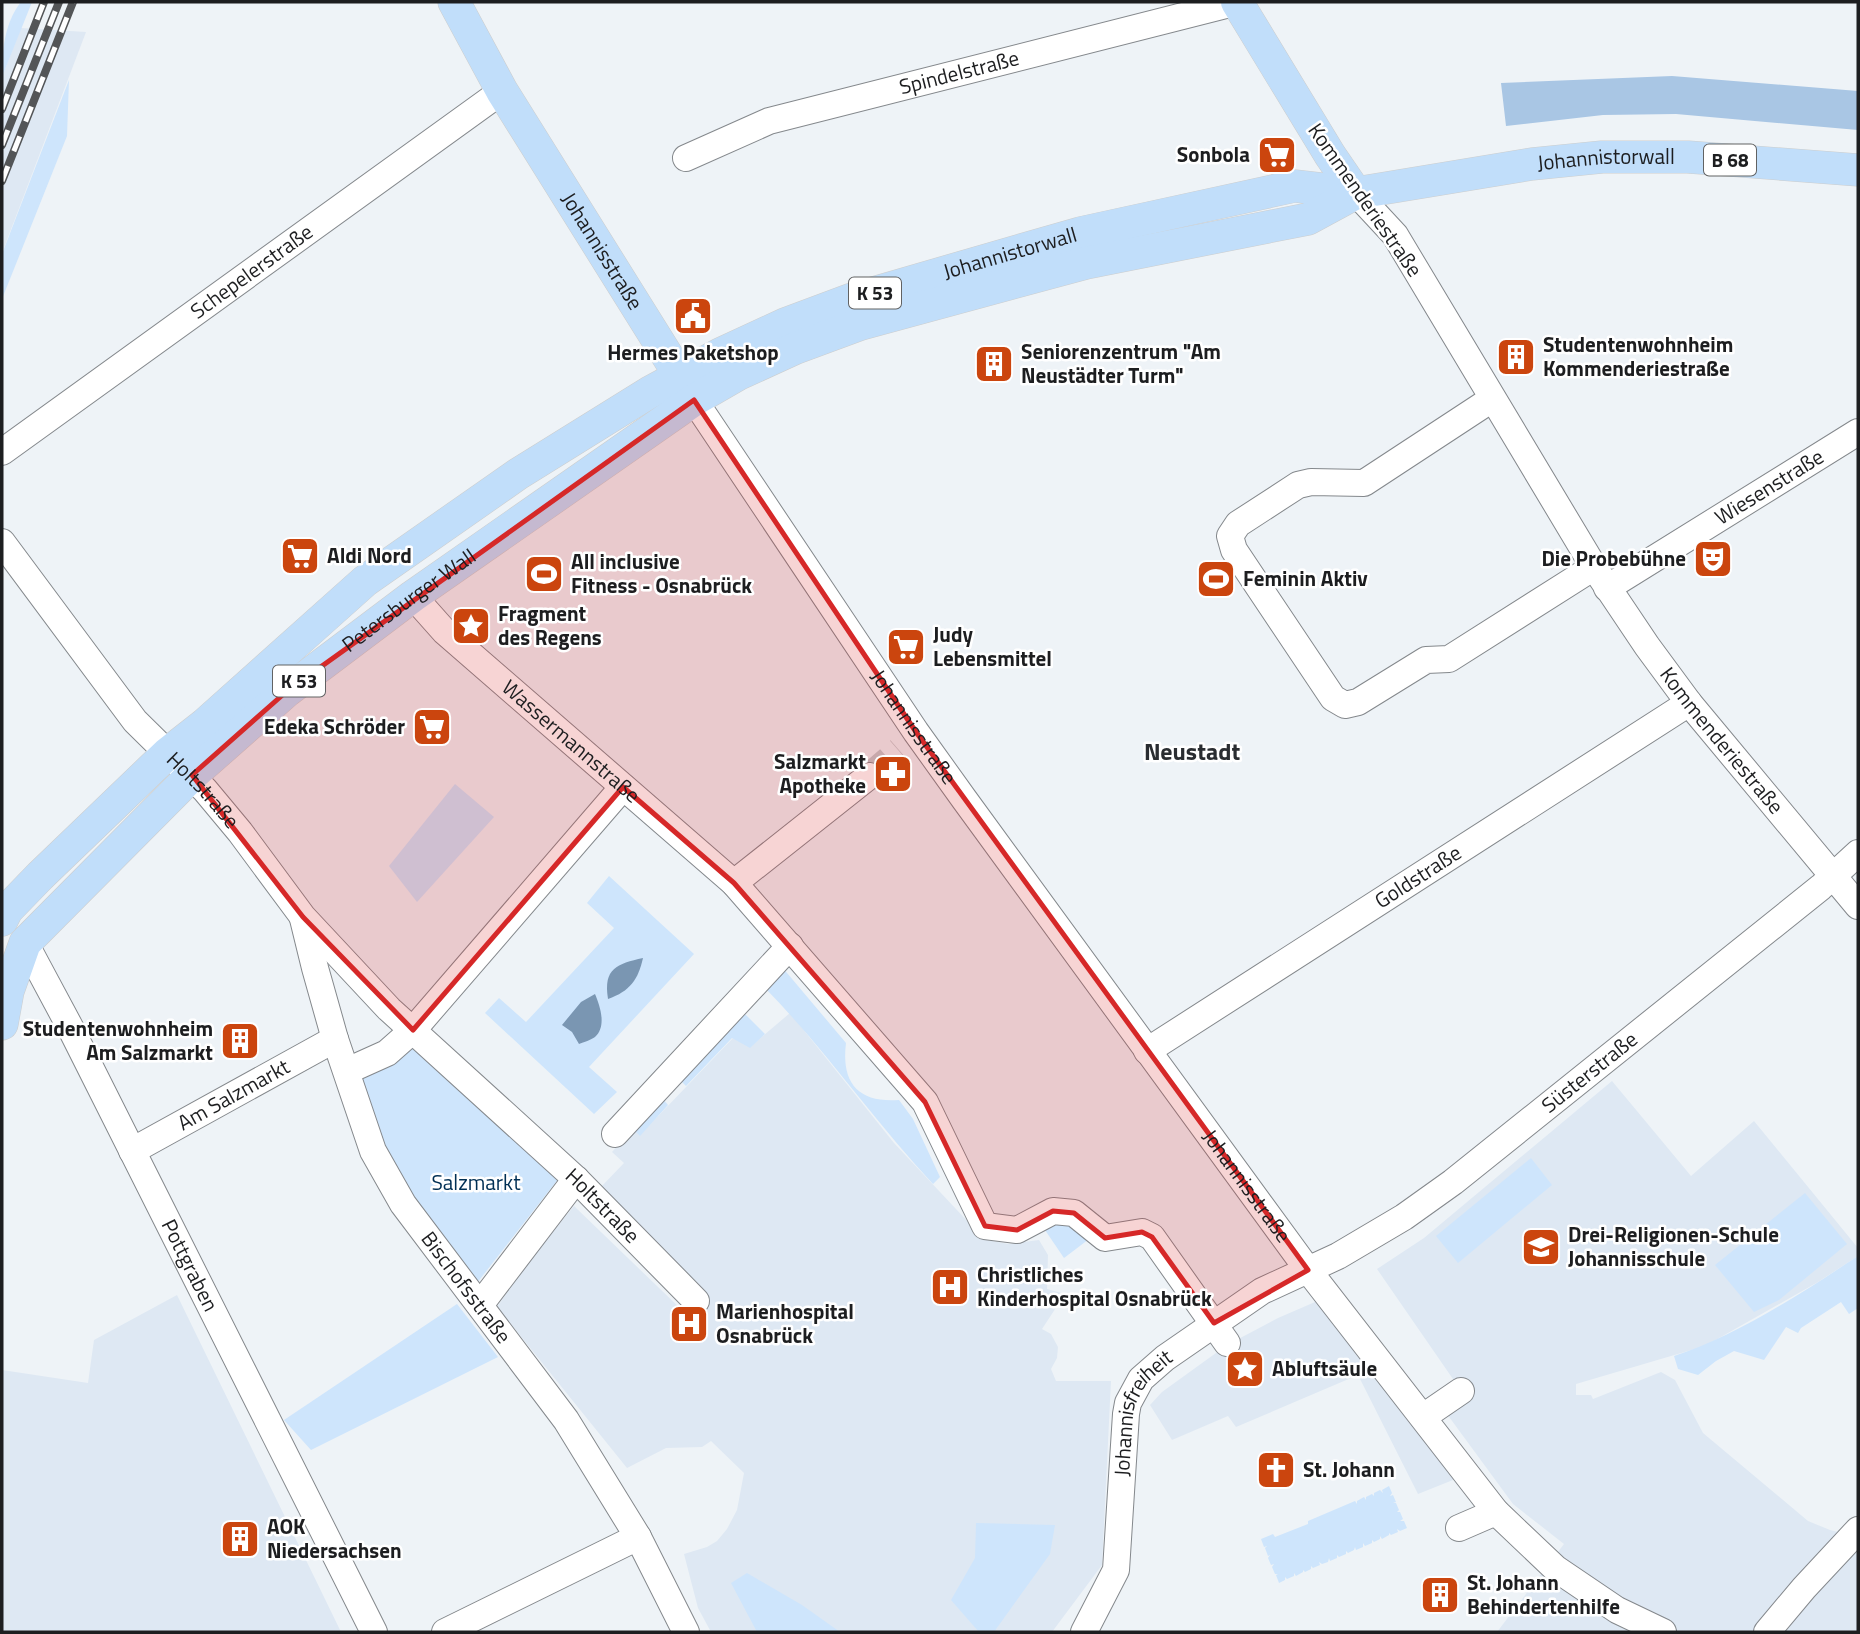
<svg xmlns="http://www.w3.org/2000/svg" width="1860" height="1634" font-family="'Titillium Web',sans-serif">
	<rect width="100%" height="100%" fill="#eef3f7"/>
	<g fill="#dee8f3">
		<polygon points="21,28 86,32 2,253 2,77"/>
		<polygon points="790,1013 894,1143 971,1225 987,1240 1008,1244 1039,1240 1048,1255 1047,1289 1065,1294 1042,1329 1051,1334 1058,1347 1057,1358 1051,1369 1056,1381 1111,1381 1102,1565 1052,1632 711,1632 698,1608 684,1554 707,1547 717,1541 727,1529 737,1510 744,1473 711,1441 702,1447 666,1448 627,1468 497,1307 535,1254 574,1206 685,1313 704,1292 600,1188 624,1163 612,1152 633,1129 640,1135 733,1038 750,1047"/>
		<polygon points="1612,1081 1691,1176 1754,1121 1858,1248 1858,1256 1818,1282 1705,1346 1576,1384 1576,1395 1591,1395 1593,1399 1661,1372 1675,1380 1703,1433 1808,1521 1830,1530 1858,1537 1858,1632 1497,1632 1564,1544 1513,1504 1444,1410 1464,1395 1377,1269 1424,1238"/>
		<polygon points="177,1295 341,1632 2,1632 2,1370 88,1383 94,1340"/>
		<polygon points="1322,1299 1458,1478 1418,1494 1358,1375 1236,1427 1228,1416 1172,1440 1150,1405 1162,1392 1227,1345 1278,1318"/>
	</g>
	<g fill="#cee5fc">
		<path d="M32 2 2 77C2 51 4 25 20 3Z"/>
		<polygon points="69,80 67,136 2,299 2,254"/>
		<polygon points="455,784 494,817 417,902 389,866"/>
		<polygon points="609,876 694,954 589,1067 617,1092 594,1114 485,1013 499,998 526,1022 614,928 587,903"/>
		<path d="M782 967 846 1043C841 1083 858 1103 899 1100L913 1119 940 1177 933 1184C874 1121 825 1049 765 988Z"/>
		<polygon points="742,1011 765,1034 750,1048 732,1038 686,1086 679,1079"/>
		<polygon points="414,1043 559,1178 477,1283 412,1204 381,1146 359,1076"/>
		<polygon points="662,1098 668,1105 640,1136 633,1129"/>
		<polygon points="1531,1158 1552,1185 1458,1263 1436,1236"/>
		<polygon points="1805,1193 1847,1244 1779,1300 1754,1312 1715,1265"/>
		<polygon points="1059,1220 1093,1236 1064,1258 1045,1230"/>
		<path d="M1858 1256V1308L1849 1314 1841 1302 1801 1328 1798 1333 1786 1327 1764 1360 1734 1351 1716 1361 1698 1375 1678 1369 1674 1356C1735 1337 1805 1291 1858 1256Z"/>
		<polygon points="457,1304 498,1357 311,1450 284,1420"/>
		<polygon points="1389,1486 1392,1493 1390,1496 1393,1495 1396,1502 1393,1503 1396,1503 1399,1510 1397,1512 1400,1512 1403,1519 1400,1521 1404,1521 1407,1528 1400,1531 1397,1529 1398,1532 1391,1535 1389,1533 1389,1535 1382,1539 1380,1536 1380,1539 1374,1542 1372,1540 1372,1543 1365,1546 1363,1543 1363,1547 1356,1550 1355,1547 1354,1550 1348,1553 1346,1551 1346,1554 1339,1557 1337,1555 1337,1558 1330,1561 1329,1558 1328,1562 1322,1564 1319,1562 1320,1565 1313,1568 1311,1566 1311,1569 1305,1572 1303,1570 1303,1572 1296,1576 1294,1573 1294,1576 1287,1579 1285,1577 1285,1580 1279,1583 1276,1575 1278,1574 1275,1574 1272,1567 1274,1564 1271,1565 1268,1558 1270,1555 1268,1556 1265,1548 1267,1546 1264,1547 1261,1539 1273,1534 1275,1537 1308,1524 1308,1521 1355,1501 1357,1504 1357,1501 1364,1497 1366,1500 1366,1497 1372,1494 1374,1496 1374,1493 1380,1490 1383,1493 1382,1490"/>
		<polygon points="976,1523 1055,1525 1050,1554 994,1632 979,1632 951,1600 975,1558"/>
		<polygon points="747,1573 802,1605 840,1632 757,1632 731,1583"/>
	</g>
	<polygon fill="#a9c6e4" points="1672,76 1858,91 1858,130 1676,114 1603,115 1506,126 1501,83"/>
	<g fill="#7a96b2">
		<path d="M643 958C638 980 630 991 608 999 603 968 617 964 643 958Z"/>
		<path d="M595 994C600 1006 607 1026 595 1037 591 1040 584 1042 579 1044L572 1032 562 1025 581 1002Z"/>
	</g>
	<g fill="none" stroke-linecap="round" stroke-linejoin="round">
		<polyline stroke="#c4c8cc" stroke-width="26" stroke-dasharray="26 13" stroke-linecap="butt" points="869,776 899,750"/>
		<g stroke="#84888c" stroke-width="28">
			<g id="minor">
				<path id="s1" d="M686 158 769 121 1238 2"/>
				<path id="s2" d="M1356 193 1395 235 1594 567 1647 646 1689 703 1858 906"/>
				<polyline points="1492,399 1364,483 1311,482 1298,485 1238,524 1230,536 1234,550 1333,698 1345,705 1358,702 1426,660 1449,659 1594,567"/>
				<path id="s3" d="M694 400 916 732 964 799 1308 1270 1496 1512 1555 1568 1617 1610 1663 1632"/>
				<path id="s4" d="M2 452 502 91"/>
				<path id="s5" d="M2 542 135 721 205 790 240 832 303 917 389 1009 576 1179 696 1301"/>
				<path id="s6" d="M1607 588 1858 432"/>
				<path id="s7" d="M413 596 445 632 734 883 925 1102 985 1226 1017 1230 1053 1211 1074 1213 1105 1238 1142 1232 1152 1237 1227 1343"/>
				<polyline points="734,883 869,776"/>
				<path id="s8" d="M303 919 315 968 335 1039 373 1151 403 1204 566 1420 638 1537 686 1632"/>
				<path id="s9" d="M25 943 70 1027 374 1632"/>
				<path id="s10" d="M1147 1051 1689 703"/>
				<polyline points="347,1071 387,1053 413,1030 623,787"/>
				<polyline points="615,1134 790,946"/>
				<path id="s11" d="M132 1151 335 1039"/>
				<polyline points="480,1305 576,1179"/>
				<polyline points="1423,1417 1461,1391"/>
				<polyline points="1459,1528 1496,1512"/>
				<polyline points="445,1632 638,1537"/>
				<path id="s12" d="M1084 1632 1116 1570 1126 1414 1128 1403 1141 1379 1165 1358 1262 1291 1338 1256 1404 1217 1453 1182 1821 887 1858 853"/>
				<polyline points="1767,1632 1804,1588 1858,1530"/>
			</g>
		</g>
		<g stroke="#cdcece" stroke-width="33">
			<g id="major">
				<path id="s13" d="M454 2 502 91 690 392"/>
				<polyline points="1237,2 1330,155 1356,193"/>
				<path id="s14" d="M2 920 7 910 40 876 168 753 205 724 365 581 518 474 650 392 720 354 785 324 852 299 1080 233 1295 186 1356 193 1532 164 1602 157H1688L1858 170"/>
				<path id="s15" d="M2 1024 8 991 25 943 192 775 287 691 413 596 694 400 739 374 796 348 861 324 1086 263 1308 219 1356 193"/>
			</g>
		</g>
		<use href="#minor" stroke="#fff" stroke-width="26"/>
		<use href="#major" stroke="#c1defa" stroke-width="32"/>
		<g stroke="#535557" stroke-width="8">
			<g id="rail">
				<polyline points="2,109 44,2"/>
				<polyline points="2,145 59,2"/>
				<polyline points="2,181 73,2"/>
			</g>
		</g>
		<use href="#rail" stroke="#fff" stroke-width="5" stroke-dasharray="16" stroke-linecap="butt"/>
	</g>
	<path fill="#d62828" fill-opacity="0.2" stroke="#d62828" stroke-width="5" stroke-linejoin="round" d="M694 400 916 732 1308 1270 1214 1323 1152 1237 1142 1232 1105 1238 1074 1213 1053 1211 1017 1230 985 1226 925 1102 734 883 623 787 413 1030 303 917 192 775 287 691Z"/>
	<defs>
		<g id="supermarket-square" transform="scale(2.0125)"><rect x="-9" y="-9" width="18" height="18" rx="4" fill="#cb450e" stroke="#fff"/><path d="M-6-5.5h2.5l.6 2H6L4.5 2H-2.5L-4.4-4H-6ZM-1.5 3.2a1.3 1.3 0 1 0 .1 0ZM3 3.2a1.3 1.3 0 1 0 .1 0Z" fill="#fff"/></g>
		<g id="civic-square" transform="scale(2.0125)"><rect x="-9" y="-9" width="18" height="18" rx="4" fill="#cb450e" stroke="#fff"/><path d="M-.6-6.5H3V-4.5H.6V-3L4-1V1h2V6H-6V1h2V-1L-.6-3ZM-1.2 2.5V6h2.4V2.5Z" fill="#fff"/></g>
		<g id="building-square" transform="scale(2.0125)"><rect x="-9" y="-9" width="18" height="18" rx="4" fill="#cb450e" stroke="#fff"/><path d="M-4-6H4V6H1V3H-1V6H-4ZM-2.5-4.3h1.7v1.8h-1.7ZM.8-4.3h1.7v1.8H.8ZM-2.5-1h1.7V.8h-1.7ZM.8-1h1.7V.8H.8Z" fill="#fff"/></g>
		<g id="theatre-square" transform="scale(2.0125)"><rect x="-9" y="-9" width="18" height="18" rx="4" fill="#cb450e" stroke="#fff"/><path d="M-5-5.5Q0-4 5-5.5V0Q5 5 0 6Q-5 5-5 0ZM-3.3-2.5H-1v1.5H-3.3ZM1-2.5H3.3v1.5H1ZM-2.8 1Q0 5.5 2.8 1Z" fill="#fff"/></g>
		<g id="stadium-square" transform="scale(2.0125)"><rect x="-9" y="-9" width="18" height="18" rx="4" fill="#cb450e" stroke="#fff"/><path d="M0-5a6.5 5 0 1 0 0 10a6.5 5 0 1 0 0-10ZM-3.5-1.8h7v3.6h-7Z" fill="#fff"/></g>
		<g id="sight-square" transform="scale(2.0125)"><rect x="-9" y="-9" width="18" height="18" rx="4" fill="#cb450e" stroke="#fff"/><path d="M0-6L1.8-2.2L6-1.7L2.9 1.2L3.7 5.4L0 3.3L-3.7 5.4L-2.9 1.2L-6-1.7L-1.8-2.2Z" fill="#fff"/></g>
		<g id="pharmacy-square" transform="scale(2.0125)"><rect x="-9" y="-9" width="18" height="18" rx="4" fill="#cb450e" stroke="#fff"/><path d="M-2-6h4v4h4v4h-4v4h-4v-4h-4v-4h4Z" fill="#fff"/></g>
		<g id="school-square" transform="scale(2.0125)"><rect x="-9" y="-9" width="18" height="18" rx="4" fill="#cb450e" stroke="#fff"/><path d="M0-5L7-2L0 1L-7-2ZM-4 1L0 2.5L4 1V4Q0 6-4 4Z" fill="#fff"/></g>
		<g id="hospital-square" transform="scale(2.0125)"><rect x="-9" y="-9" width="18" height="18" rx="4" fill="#cb450e" stroke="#fff"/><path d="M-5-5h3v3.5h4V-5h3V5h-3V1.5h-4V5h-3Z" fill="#fff"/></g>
		<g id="church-square" transform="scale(2.0125)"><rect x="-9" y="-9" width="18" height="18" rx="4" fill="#cb450e" stroke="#fff"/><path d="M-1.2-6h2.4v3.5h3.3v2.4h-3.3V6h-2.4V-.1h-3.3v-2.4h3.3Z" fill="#fff"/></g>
	</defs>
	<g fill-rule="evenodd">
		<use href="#supermarket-square" x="1277" y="155"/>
		<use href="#civic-square" x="693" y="316"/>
		<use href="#building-square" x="1516" y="357"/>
		<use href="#building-square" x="994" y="364"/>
		<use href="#supermarket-square" x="300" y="556"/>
		<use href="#theatre-square" x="1713" y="559"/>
		<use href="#stadium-square" x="544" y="574"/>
		<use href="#stadium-square" x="1216" y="579"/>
		<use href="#sight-square" x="471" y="626"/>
		<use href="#supermarket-square" x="906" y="647"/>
		<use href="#supermarket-square" x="432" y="727"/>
		<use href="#pharmacy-square" x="893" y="774"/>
		<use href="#building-square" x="240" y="1041"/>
		<use href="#school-square" x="1541" y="1247"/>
		<use href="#hospital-square" x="950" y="1287"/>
		<use href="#hospital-square" x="689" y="1324"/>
		<use href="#sight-square" x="1245" y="1369"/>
		<use href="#church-square" x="1276" y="1470"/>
		<use href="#building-square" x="240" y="1539"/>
		<use href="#building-square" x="1440" y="1595"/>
	</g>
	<g text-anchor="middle" stroke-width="5" stroke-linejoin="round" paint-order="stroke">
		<g fill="#fff" stroke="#616263" stroke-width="2">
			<rect x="1704" y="144.5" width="52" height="31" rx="5"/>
			<rect x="849" y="277.5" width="52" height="31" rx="5"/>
			<rect x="273" y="665.5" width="52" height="31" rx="5"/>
		</g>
		<g font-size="19" font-weight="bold" fill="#1d1e20">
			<text x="1730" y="167">B 68</text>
			<text x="875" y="300">K 53</text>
			<text x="299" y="688">K 53</text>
		</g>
		<g font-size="21" fill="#1d1e20" stroke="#fff">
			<text dy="7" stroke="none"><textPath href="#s1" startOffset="287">Spindelstraße</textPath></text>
			<text dy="7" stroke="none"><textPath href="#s14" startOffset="1834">Johannistorwall</textPath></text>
			<text transform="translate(1365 200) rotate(55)" y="7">Kommenderiestraße</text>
			<text dy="7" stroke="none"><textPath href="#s13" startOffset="290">Johannisstraße</textPath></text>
			<text dy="7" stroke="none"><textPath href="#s14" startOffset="1227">Johannistorwall</textPath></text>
			<text dy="7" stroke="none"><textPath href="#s4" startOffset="308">Schepelerstraße</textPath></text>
			<text dy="7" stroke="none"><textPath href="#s6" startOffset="191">Wiesenstraße</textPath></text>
			<text dy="7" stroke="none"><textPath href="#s15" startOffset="600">Petersburger Wall</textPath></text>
			<text dy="7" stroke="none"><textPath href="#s3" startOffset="394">Johannisstraße</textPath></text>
			<text dy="7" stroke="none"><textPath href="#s2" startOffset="660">Kommenderiestraße</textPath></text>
			<text dy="7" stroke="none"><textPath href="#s7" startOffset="215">Wassermannstraße</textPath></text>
			<text dy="7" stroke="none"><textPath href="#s5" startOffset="320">Holtstraße</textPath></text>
			<text dy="7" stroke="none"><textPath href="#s10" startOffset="322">Goldstraße</textPath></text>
			<text dy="7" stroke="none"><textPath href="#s12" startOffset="810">Süsterstraße</textPath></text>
			<text dy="7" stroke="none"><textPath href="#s11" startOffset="116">Am Salzmarkt</textPath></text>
			<text dy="7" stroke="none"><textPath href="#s3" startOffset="961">Johannisstraße</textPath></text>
			<text dy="7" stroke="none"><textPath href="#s5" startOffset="898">Holtstraße</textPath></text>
			<text dy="7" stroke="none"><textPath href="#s9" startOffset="362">Pottgraben</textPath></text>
			<text dy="7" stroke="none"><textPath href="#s8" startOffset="408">Bischofsstraße</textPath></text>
			<text dy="7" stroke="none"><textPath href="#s12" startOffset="233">Johannisfreiheit</textPath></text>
		</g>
		<g font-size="21" font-weight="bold" fill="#1d1e20" stroke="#fff" text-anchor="start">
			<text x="1250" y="162" text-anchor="end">Sonbola</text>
			<text x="1543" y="352">Studentenwohnheim<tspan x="1543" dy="24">Kommenderiestraße</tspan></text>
			<text x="1021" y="359">Seniorenzentrum "Am<tspan x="1021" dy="24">Neustädter Turm"</tspan></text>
			<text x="693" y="360" text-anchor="middle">Hermes Paketshop</text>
			<text x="327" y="563">Aldi Nord</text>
			<text x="1686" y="566" text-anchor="end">Die Probebühne</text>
			<text x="571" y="569">All inclusive<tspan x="571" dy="24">Fitness - Osnabrück</tspan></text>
			<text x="1243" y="586">Feminin Aktiv</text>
			<text x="498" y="621">Fragment<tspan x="498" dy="24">des Regens</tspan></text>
			<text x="933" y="642">Judy<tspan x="933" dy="24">Lebensmittel</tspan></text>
			<text x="405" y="734" text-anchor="end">Edeka Schröder</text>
			<text x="866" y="769" text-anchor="end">Salzmarkt<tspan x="866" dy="24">Apotheke</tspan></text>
			<text x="213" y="1036" text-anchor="end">Studentenwohnheim<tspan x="213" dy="24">Am Salzmarkt</tspan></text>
			<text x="1568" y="1242">Drei-Religionen-Schule<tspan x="1568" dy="24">Johannisschule</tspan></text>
			<text x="977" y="1282">Christliches<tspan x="977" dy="24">Kinderhospital Osnabrück</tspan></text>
			<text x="716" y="1319">Marienhospital<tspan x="716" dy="24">Osnabrück</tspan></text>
			<text x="1272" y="1376">Abluftsäule</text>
			<text x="1303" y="1477">St. Johann</text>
			<text x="267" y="1534">AOK<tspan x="267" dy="24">Niedersachsen</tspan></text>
			<text x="1467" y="1590">St. Johann<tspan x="1467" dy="24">Behindertenhilfe</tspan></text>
		</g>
		<g font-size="21" fill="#002f54" stroke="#fff">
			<text x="476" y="1190">Salzmarkt</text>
		</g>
		<g font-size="24" font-weight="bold" fill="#2a2d31" stroke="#fff">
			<text x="1192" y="760">Neustadt</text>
		</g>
	</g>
	<rect width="1860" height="1634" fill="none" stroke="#1d1e20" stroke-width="7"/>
</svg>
